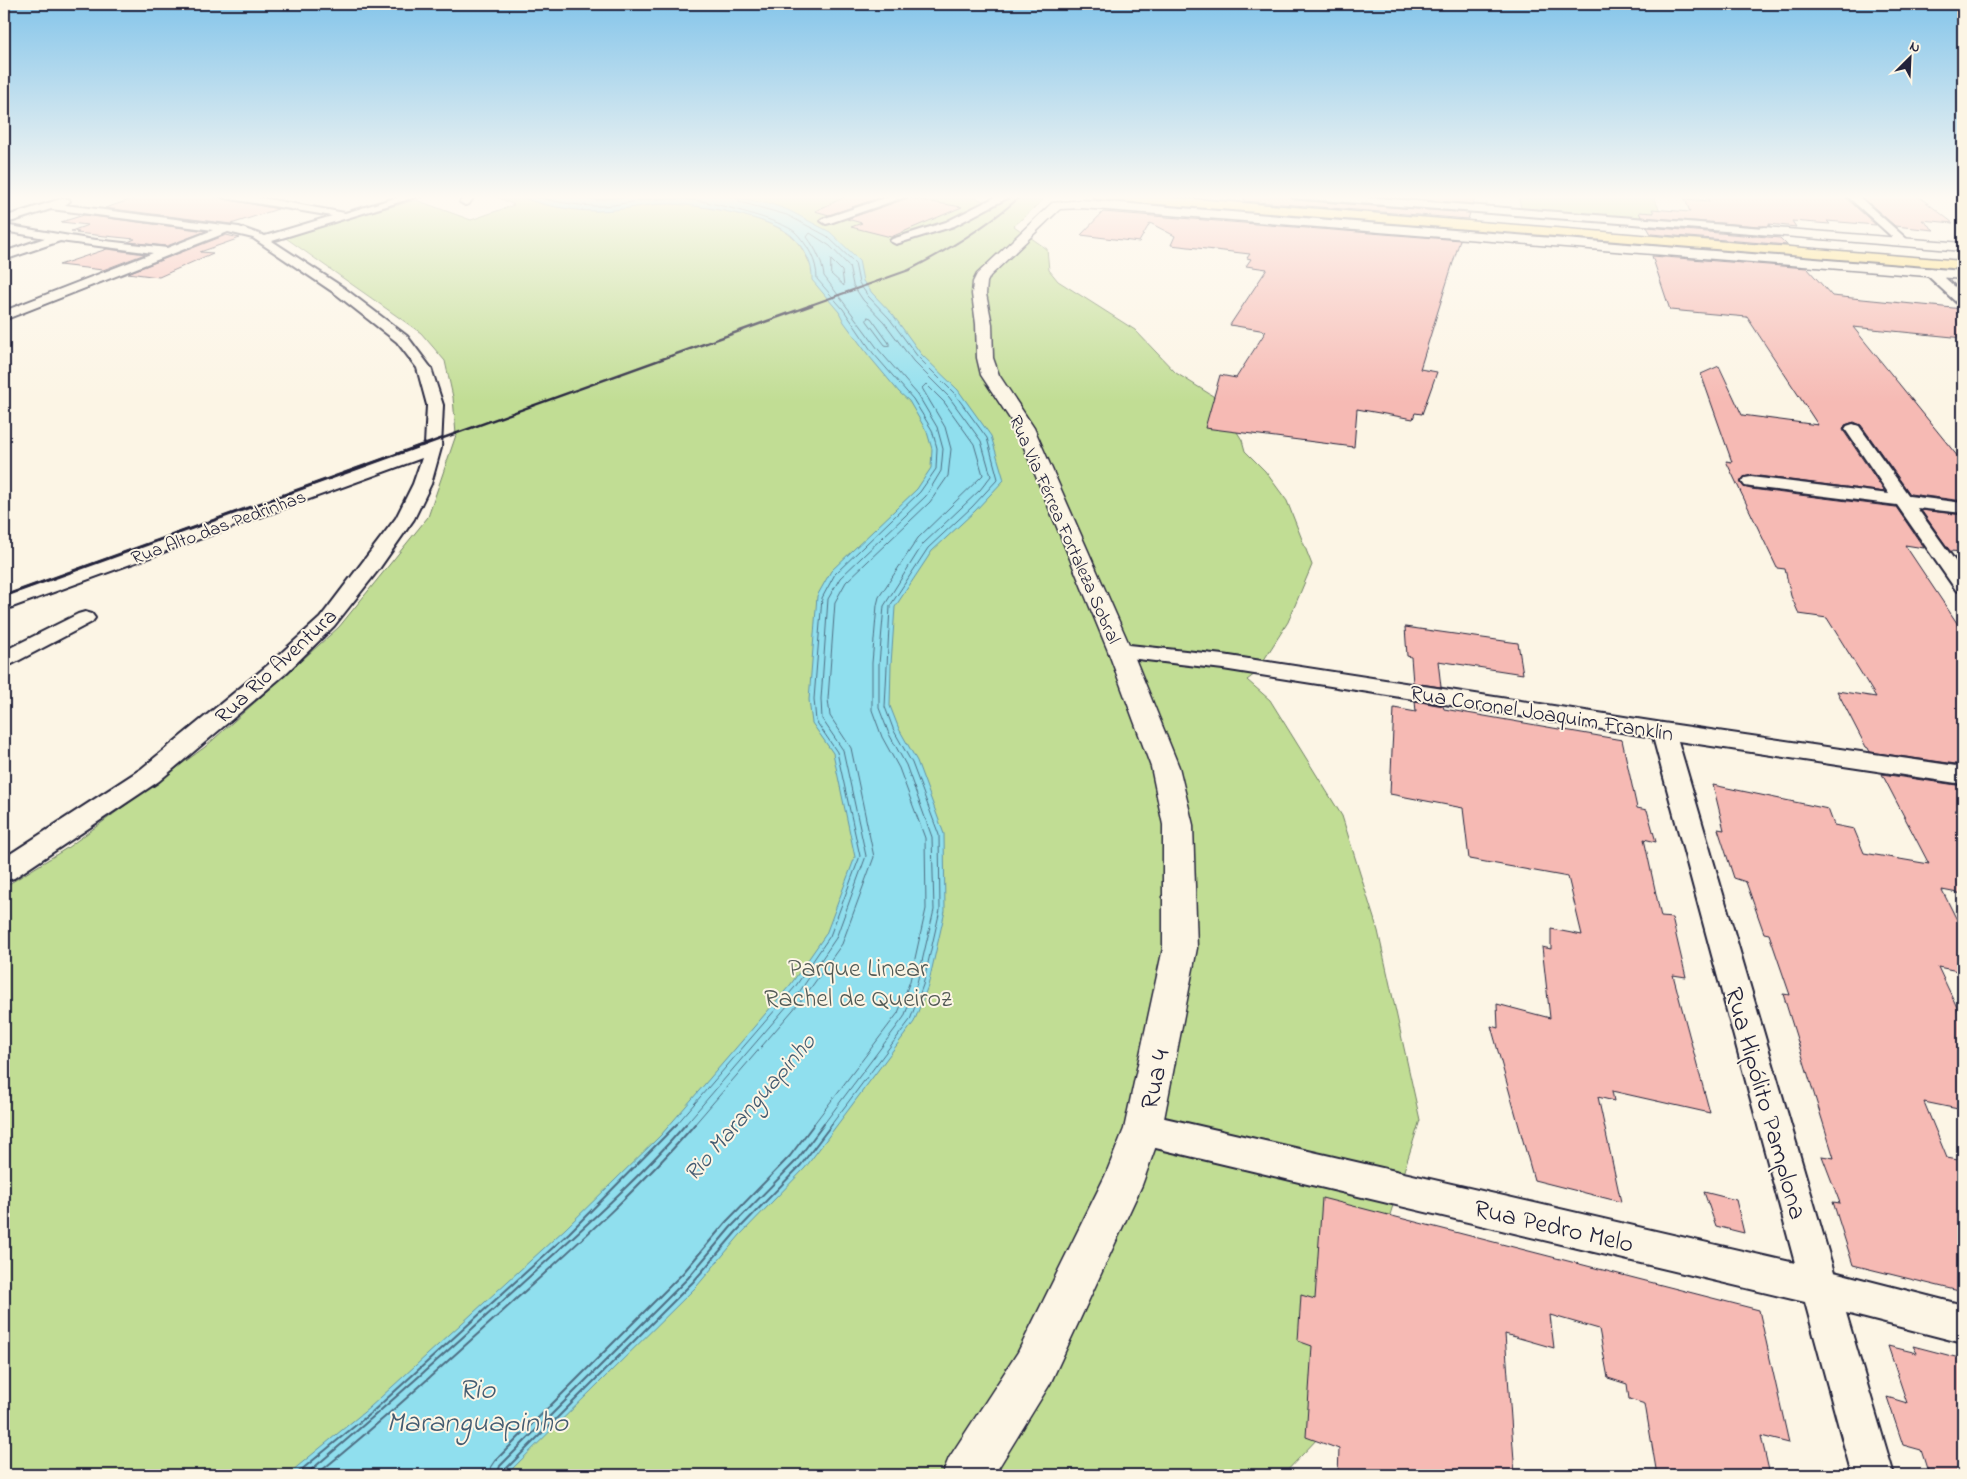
<svg xmlns="http://www.w3.org/2000/svg" width="1967" height="1479" font-family="'Indie Flower',sans-serif">
	<rect width="100%" height="100%" fill="#fcf5e5"/>
	<filter id="ink" filterUnits="userSpaceOnUse"><feTurbulence type="fractalNoise" baseFrequency=".02" numOctaves="2"/><feDisplacementMap in="SourceGraphic" scale="10" xChannelSelector="R" yChannelSelector="G"/><feConvolveMatrix kernelMatrix="1 2 1 2 8 2 1 2 1" color-interpolation-filters="sRGB"/></filter>
	<g filter="url(#ink)">
		<g fill="#c1dd94" stroke="#728068" fill-rule="evenodd">
			<path d="M493 195H515L542 204 596 211 633 207 561 195H938L977 198 993 206 1009 196 1043 200 1014 226 1047 249 1049 270 1058 281 1135 330 1176 373 1216 398 1242 440 1245 451 1265 471 1287 501 1312 565 1288 622 1255 674 1247 680 1270 700 1342 816 1378 931 1420 1120 1320 1436 1283 1475H4V887L67 848 205 747 339 627 428 517 456 435 453 397 445 361 421 333 283 236 416 200 471 220 514 205ZM690 205 762 211 828 261 811 266C806 255 801 245 792 237 774 219 715 208 690 205Z"/>
			<polygon points="1518,195 1652,195 1665,220 1521,208"/>
		</g>
		<path fill="#90dfee" stroke="#6493a6" d="M515 195 608 197 633 195H725L774 205 788 210 830 232 859 260 863 281 872 293 893 315 921 354 958 390 991 436 1004 480 975 511 932 551 895 607 891 664 890 706 899 729 917 761 944 834 945 911 928 986 914 1022 805 1168 740 1235 697 1286 506 1475H287L369 1408 565 1229 661 1135 791 984 826 934 855 857 833 753 812 723 809 700 817 596 831 571 917 489 931 468 932 449 927 432 909 401 899 392 869 356 844 322 839 312 812 280C813 263 804 248 792 236 771 217 697 204 668 204 644 204 621 211 597 211 569 211 541 205 515 195Z"/>
		<g fill="none" stroke-linecap="round" stroke-linejoin="round">
			<g stroke="#4e6e83" stroke-width="1">
				<path d="M530 195C551 201 576 206 598 206 616 206 633 201 651 199 666 198 686 199 701 201 718 204 783 221 795 232 808 245 817 261 817 279L843 309 873 353 913 399 932 430 937 448 936 469 920 492 835 574 822 598 814 699 816 721 837 752 860 856 830 936 795 987 676 1125"/>
				<polyline points="559,195 597,200 638,195"/>
				<polyline points="736,195 740,202 787,215 827,236 855,263 859,283 868,296 889,318 918,357 954,393 987,438 998,479 972,507 928,548 890,606 885,707 894,731 912,763 939,835 940,910 923,985 910,1020 831,1125"/>
				<polygon points="831,260 842,271 844,286 831,274"/>
				<polygon points="868,317 871,318 889,343 889,346 885,345 867,321"/>
				<path d="M685 1125 800 991 836 938 866 856 843 750 822 719 821 699 828 599 840 578 926 496 941 471 943 449 937 427 918 395 878 349 824 276C822 261 816 249 807 237L810 233 830 246 849 266 853 285 863 300 884 322 913 361 949 397 981 441 991 476 980 490 923 544 884 606 879 664V708L889 734 906 765 932 837 934 910 917 983 904 1017 823 1125"/>
				<polyline points="694,1125 805,996 842,944 874,857 851,748 830,716 828,699 835,602 846,582 930,502 948,476 951,449 945,427 922,388 926,384 944,402 974,444 983,475 918,538 879,597 877,605 872,663 872,710 882,737 899,768 925,838 926,909 910,981 898,1013 813,1125"/>
			</g>
			<g stroke="#4e6e83" stroke-width="2">
				<polyline points="295,1475 372,1412 569,1233 677,1124"/>
				<path d="M305 1475C378 1414 448 1351 518 1287 575 1235 635 1183 686 1124"/>
				<path d="M316 1475C384 1420 448 1361 513 1302 576 1245 640 1188 695 1124"/>
				<polyline points="490,1475 491,1467 495,1461 683,1273 726,1222 790,1156 814,1124"/>
				<polyline points="497,1475 500,1466 688,1278 731,1227 796,1161 824,1124"/>
				<polyline points="503,1475 505,1470 693,1282 736,1232 801,1165 832,1124"/>
			</g>
		</g>
		<g fill="#f6bab4" stroke="#22223b">
			<polygon points="145,195 204,195 278,209 231,224 105,208"/>
			<polygon points="849,195 887,195 829,215 815,211"/>
			<polygon points="1244,195 1287,195 1294,200 1470,213 1468,219 1244,201"/>
			<polygon points="1365,195 1476,195 1473,204"/>
			<polygon points="1706,195 1845,197 1876,225 1827,221 1830,224 1792,221 1796,227 1769,224 1770,226 1760,226 1641,217 1639,212 1654,213 1652,209 1690,212 1685,199 1709,201"/>
			<polygon points="1860,195 1917,195 1953,223 1922,220 1934,230 1895,226"/>
			<polygon points="908,198 962,207 891,237 851,227 862,223 847,219"/>
			<polygon points="1103,212 1460,240 1420,369 1437,372 1422,414 1415,413 1413,419 1357,409 1354,447 1205,428 1220,375 1236,378 1266,331 1230,325 1267,269 1246,266 1251,259 1247,258 1250,254 1171,245 1175,236 1150,223 1139,242 1081,235"/>
			<polygon points="84,215 206,231 167,246 128,242 135,239 76,233 79,232 71,231 88,225 61,222"/>
			<polygon points="1647,227 1780,238 1787,245 1651,234"/>
			<polygon points="226,235 240,238 200,252 213,253 159,277 128,273"/>
			<polygon points="107,249 145,254 103,270 59,265"/>
			<polygon points="1652,256 1807,268 1832,296 1963,309 1963,338 1853,327 1963,463 1963,501 1910,494 1861,425 1854,422 1845,425 1843,430 1885,492 1751,475 1744,477 1740,482 1744,487 1751,489 1896,507 1924,548 1905,545 1963,632 1963,765 1870,752 1868,748 1866,747 1837,691 1876,697 1827,618 1799,614 1791,596 1785,569 1777,568 1726,461 1732,462 1701,374 1719,366 1742,415 1818,425 1747,317 1670,310"/>
			<polygon points="1921,510 1963,515 1963,552 1950,551"/>
			<polygon points="1405,627 1518,643 1523,674 1438,661 1441,687 1413,683 1411,657 1407,656"/>
			<polygon points="1415,701 1443,706 1444,709 1622,740 1637,808 1647,810 1656,842 1644,839 1661,917 1672,918 1679,948 1686,977 1673,975 1710,1113 1612,1091 1614,1101 1598,1097 1621,1202 1534,1180 1491,1026 1498,1028 1497,1004 1550,1018 1542,947 1551,949 1551,929 1582,935 1568,877 1469,859 1463,808 1390,794 1394,708 1416,712"/>
			<polygon points="1882,774 1963,786 1963,811 1955,810 1963,824 1963,894 1942,890 1963,932 1963,972 1938,967 1963,1020 1963,1110 1924,1102 1947,1158 1963,1161 1963,1292 1853,1265 1833,1202 1840,1203 1822,1156 1834,1158 1783,994 1790,995 1769,934 1764,933 1746,882 1734,878 1718,829 1724,830 1713,785 1828,809 1834,825 1854,829 1864,853 1929,864"/>
			<polygon points="1704,1192 1736,1200 1744,1233 1716,1226"/>
			<polygon points="1322,1198 1759,1310 1789,1443 1761,1436 1770,1475 1657,1475 1645,1404 1629,1399 1627,1384 1608,1378 1599,1329 1550,1315 1554,1348 1505,1334 1515,1475 1338,1475 1339,1449 1306,1437 1312,1346 1298,1341 1301,1295 1315,1299"/>
			<polygon points="1888,1346 1917,1353 1913,1346 1963,1359 1963,1475 1929,1475 1921,1450 1903,1445 1887,1397 1907,1403"/>
		</g>
		<g fill="none" stroke-linecap="round" stroke-linejoin="round">
			<g stroke="#22223b" stroke-width="4">
				<g id="minor">
					<polygon points="220,195 245,195 345,213 405,195 422,195 272,241 344,288 407,336 431,368 443,405 441,448 431,484 414,519 379,569 334,626 284,675 159,781 14,878 4,881 4,858 141,769 268,665 320,618 396,518 413,484 422,458 4,610 4,597 425,445 427,405 417,368 397,342 336,294 253,238 228,232 4,320 4,311 153,253 60,241 4,260 4,252 45,238 4,231 4,225 88,239 167,248 213,230 51,209 4,224 4,217 61,199 69,199 70,201 65,205 239,227 265,236 332,216 225,198"/>
					<polygon points="465,195 475,195 469,204 465,205 460,202"/>
					<polygon points="894,195 910,195 830,223 826,224 821,221 822,219"/>
					<polygon points="999,195 1011,196 954,226 896,244 890,241 892,239 946,222"/>
					<polygon points="1289,195 1338,195 1764,228 1770,231 1764,234 1294,198"/>
					<polygon points="1846,195 1857,195 1909,241 1911,243 1909,245 1901,245"/>
					<polygon points="1931,268 1935,269 1963,294 1963,305 1958,304 1927,275 1925,272 1927,269"/>
					<polygon points="1853,424 1859,426 1909,496 1963,503 1963,513 1917,508 1963,572 1963,592 1956,590 1897,505 1751,487 1745,486 1742,482 1745,478 1751,477 1889,494 1845,429 1847,426"/>
					<polygon points="85,612 92,614 95,618 92,622 12,664 4,666 4,651 78,614"/>
					<polygon points="1120,644 1223,655 1663,723 1963,767 1963,784 1678,741 1834,1272 1963,1305 1963,1343 1846,1313 1894,1475 1852,1475 1805,1302 1143,1145 1131,1140 1126,1129 1131,1118 1143,1113 1795,1263 1653,737 1223,669 1112,656 1109,651 1112,646"/>
				</g>
			</g>
			<g stroke="#22223b" stroke-width="3">
				<g id="secondary">
					<polygon points="1082,200 1963,271 1963,279 1082,208 1060,209 990,276 987,282 986,294 992,324 993,358 999,375 1034,428 1132,651 1179,767 1193,825 1197,948 1162,1129 1142,1185 1050,1384 994,1475 942,1475 949,1458 1018,1352 1105,1176 1124,1129 1163,948 1163,825 1151,767 1108,651 1016,428 981,375 977,358 976,324 972,294 973,282 977,274 1052,203"/>
					<polygon points="1764,227 1963,243 1963,251 1759,234 1758,231 1759,228"/>
				</g>
			</g>
			<g stroke="#22223b" stroke-width="3">
				<polygon id="trunk" points="1091,195 1145,195 1963,261 1963,269 1097,199"/>
			</g>
			<use href="#minor" fill="#fcf5e5" fill-rule="evenodd"/>
			<use href="#secondary" fill="#fcf5e5" fill-rule="evenodd"/>
			<use href="#trunk" fill="#fddf80" fill-rule="evenodd"/>
			<path stroke="#22223b" stroke-width="2" d="M808 306 909 270C950 249 988 226 1022 195"/>
			<polyline stroke="#22223b" stroke-width="2.5" points="421,446 812,305"/>
			<polyline stroke="#22223b" stroke-width="3" points="4,596 425,444"/>
		</g>
	</g>
	<linearGradient id="sky" x2="0" y2="1"><stop stop-color="#85c5ea"/><stop offset="0.49" stop-color="#fefaf3"/><stop offset="1" stop-color="#fefaf3" stop-opacity="0"/></linearGradient>
	<rect width="1967" height="402" fill="url(#sky)"/>
	<g text-anchor="middle" stroke-width="4" stroke-linejoin="round" paint-order="stroke">
		<g font-size="19" fill="#22223b" stroke="#fcf5e5">
			<text transform="translate(218 526) rotate(-20)" y="7">Rua Alto das Pedrinhas</text>
			<text transform="translate(1066 529) rotate(66)" y="7">Rua Via Férrea Fortaleza Sobral</text>
		</g>
		<g font-size="22" fill="#22223b" stroke="#fcf5e5">
			<text transform="translate(275 665) rotate(-43)" y="8">Rua Rio Aventura</text>
			<text transform="translate(1542 712) rotate(9)" y="8">Rua Coronel Joaquim Franklin</text>
		</g>
		<g font-size="24" font-style="italic" fill="#435b71" stroke="#fcf5e5">
			<text transform="translate(749 1107) rotate(-49)" y="8">Rio Maranguapinho</text>
		</g>
		<g font-size="26" fill="#525a56" stroke="#fcf5e5">
			<text x="858" y="976">Parque Linear<tspan x="858" dy="30">Rachel de Queiroz</tspan></text>
		</g>
		<g font-size="26" fill="#22223b" stroke="#fcf5e5">
			<text transform="translate(1154 1079) rotate(-78)" y="9">Rua 4</text>
			<text transform="translate(1767 1103) rotate(74)" y="9">Rua Hipólito Pamplona</text>
			<text transform="translate(1554 1225) rotate(13)" y="9">Rua Pedro Melo</text>
		</g>
		<g font-size="29" font-style="italic" fill="#435b71" stroke="#fcf5e5">
			<text x="477" y="1398">Rio<tspan x="477" dy="33">Maranguapinho</tspan></text>
		</g>
	</g>
	<rect width="1967" height="1479" fill="none" stroke="#fcf5e5" stroke-width="20"/>
	<rect x="10" y="10" width="1947" height="1459" fill="none" stroke="#22223b" stroke-width="2" filter="url(#ink)"/>
	<g transform="translate(1910 58) rotate(24)" stroke="#fcf5e5" stroke-width="4" paint-order="stroke">
	<path d="M0-4L9 19L0 12L-9 19Z" fill="#22223b"/>
	<text y="-8" font-size="14" font-weight="bold" text-anchor="middle" fill="#22223b">N</text>
	</g>
</svg>
